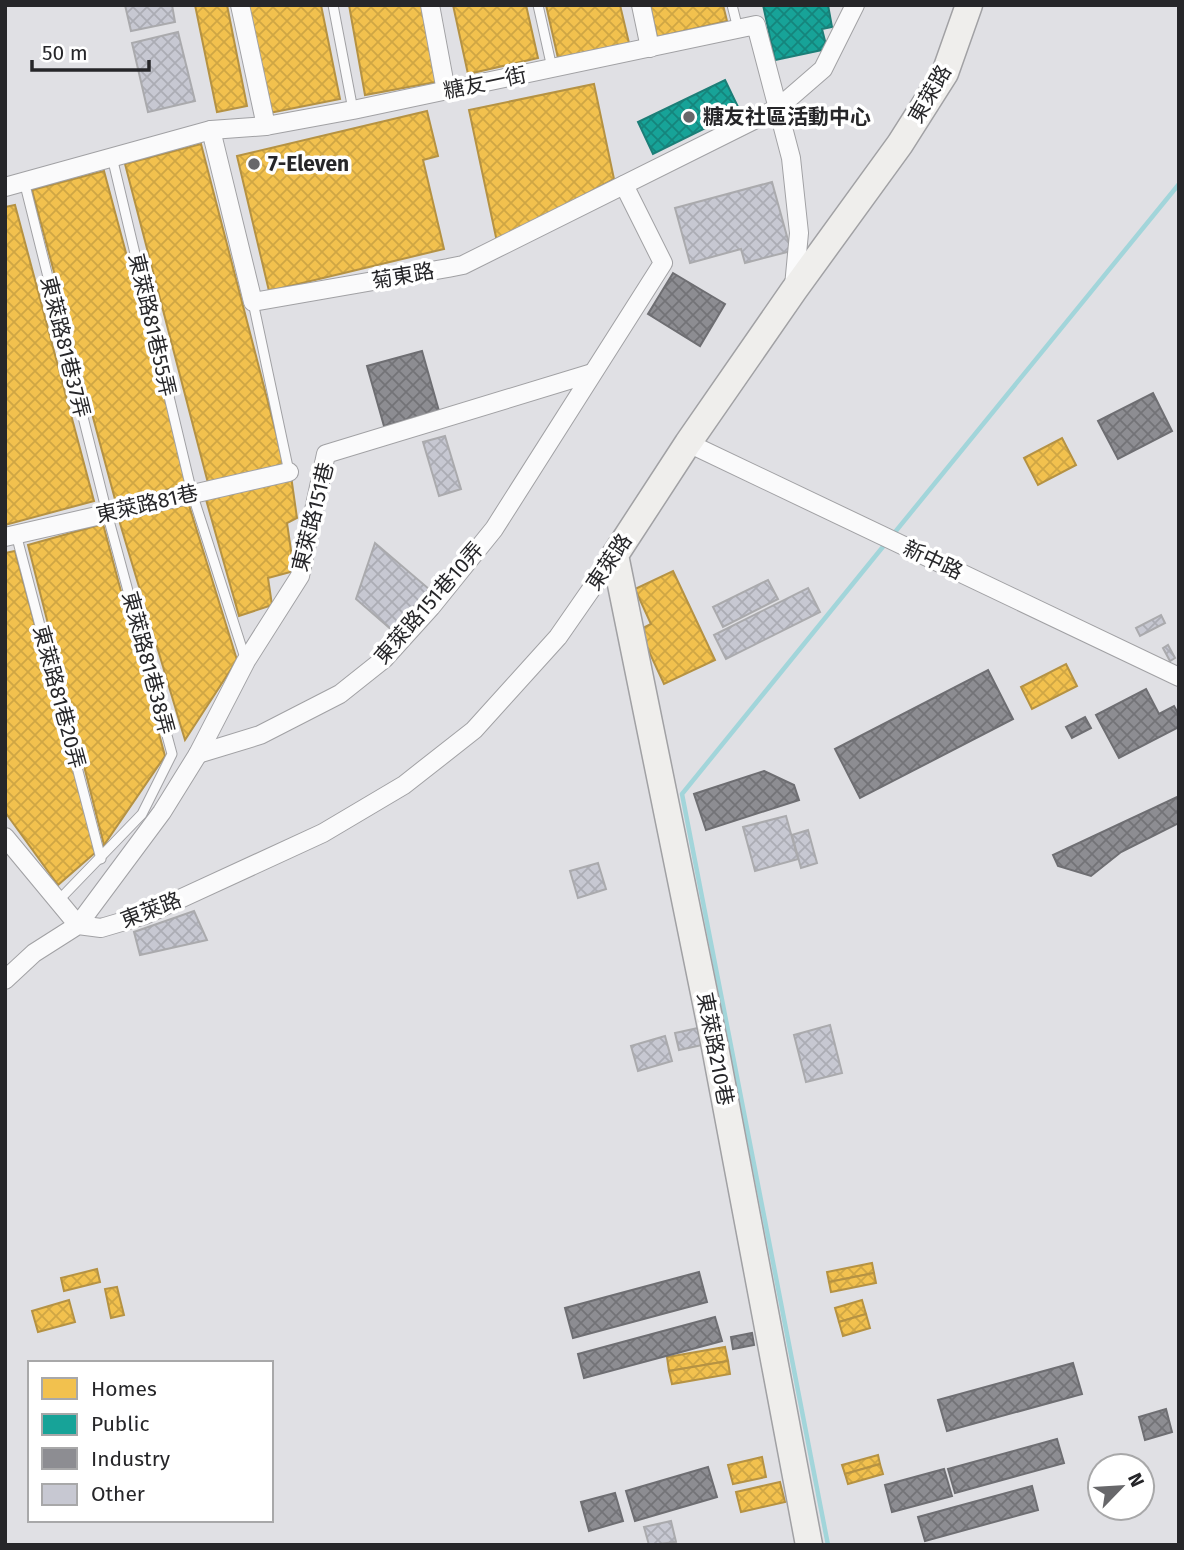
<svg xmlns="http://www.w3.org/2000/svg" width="1184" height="1550" font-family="'Fira Sans','Noto Sans TC',sans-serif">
	<defs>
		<pattern id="homes-cross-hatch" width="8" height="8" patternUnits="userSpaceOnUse" patternTransform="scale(1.75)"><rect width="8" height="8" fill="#f2c14e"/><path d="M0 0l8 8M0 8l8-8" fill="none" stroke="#cfa644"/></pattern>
		<pattern id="public-cross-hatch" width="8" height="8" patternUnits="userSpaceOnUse" patternTransform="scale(1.75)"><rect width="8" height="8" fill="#17a398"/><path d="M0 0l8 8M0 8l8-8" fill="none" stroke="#15857c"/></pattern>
		<pattern id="industry-cross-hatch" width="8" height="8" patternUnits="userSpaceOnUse" patternTransform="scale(1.75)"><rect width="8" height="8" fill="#8d8d92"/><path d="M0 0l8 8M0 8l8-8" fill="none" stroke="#737377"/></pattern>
		<pattern id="building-cross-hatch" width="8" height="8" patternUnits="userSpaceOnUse" patternTransform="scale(1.75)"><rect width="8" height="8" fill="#c7c8d2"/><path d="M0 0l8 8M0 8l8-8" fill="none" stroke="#abacb4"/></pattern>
	</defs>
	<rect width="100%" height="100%" fill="#e0e0e4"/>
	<g fill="url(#homes-cross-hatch)" stroke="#b59243" stroke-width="2">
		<polygon points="195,5 227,5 247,106 217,112"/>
		<polygon points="248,5 321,5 340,99 269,113"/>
		<polygon points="349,5 422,5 436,82 365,95"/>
		<polygon points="453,5 526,5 538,58 468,74"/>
		<polygon points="546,5 620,5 629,43 558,58"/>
		<polygon points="650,5 723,5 727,21 657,37"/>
		<polygon points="594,84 614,179 497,242 469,110"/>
		<polygon points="427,111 438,156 423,160 444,249 269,291 237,156"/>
		<polygon points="201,144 284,464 208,483 125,164"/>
		<polygon points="104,171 188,484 116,503 32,190"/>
		<polygon points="15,205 94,501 5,525 5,207"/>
		<polygon points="1062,438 1076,465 1038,485 1024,458"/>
		<polygon points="291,476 297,518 287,523 294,571 268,578 272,605 239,616 205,496"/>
		<polygon points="188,502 237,660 185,740 119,520"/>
		<polygon points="103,524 165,756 104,845 28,545"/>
		<polygon points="15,551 96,852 58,885 5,812 5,553"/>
		<polygon points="673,571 715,660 664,684 639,630 651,624 635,589"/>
		<polygon points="1066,664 1077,686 1032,709 1021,687"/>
		<polygon points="872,1263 874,1273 829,1282 827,1272"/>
		<polygon points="97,1269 100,1282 64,1291 61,1278"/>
		<polygon points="874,1273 876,1283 831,1292 829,1282"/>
		<polygon points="117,1287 124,1315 111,1318 105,1289"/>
		<polygon points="69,1300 75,1322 38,1332 32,1311"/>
		<polygon points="862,1300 866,1314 839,1322 835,1308"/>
		<polygon points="866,1314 870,1328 843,1336 839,1322"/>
		<polygon points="725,1347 728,1361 669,1371 667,1357"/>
		<polygon points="728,1361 730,1374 672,1384 669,1371"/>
		<polygon points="878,1455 880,1464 845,1474 842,1465"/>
		<polygon points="762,1457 766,1477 733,1484 728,1465"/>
		<polygon points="880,1464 883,1474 848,1484 845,1474"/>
		<polygon points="780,1482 785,1502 741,1512 736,1492"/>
	</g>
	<g fill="url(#public-cross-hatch)" stroke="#1c7e77" stroke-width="2">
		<polygon points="763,5 828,5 832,27 822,29 827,49 775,60"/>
		<polygon points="725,80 740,111 653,154 638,122"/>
	</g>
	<g fill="url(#industry-cross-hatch)" stroke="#6e6e72" stroke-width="2">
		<polygon points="673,273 725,304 700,346 648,314"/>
		<polygon points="422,351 439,411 384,426 367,366"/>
		<polygon points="1153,393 1172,431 1118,459 1098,421"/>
		<polygon points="988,670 1013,719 860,798 835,749"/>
		<polygon points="1146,689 1159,714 1174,706 1179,715 1179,727 1119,758 1096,715"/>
		<polygon points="1085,717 1091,728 1072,738 1066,727"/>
		<polygon points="764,771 794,785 799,800 706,830 694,794"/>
		<polygon points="1179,796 1179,823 1121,852 1091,876 1058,866 1053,855"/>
		<polygon points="699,1272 707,1302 573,1338 565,1308"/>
		<polygon points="715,1317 722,1341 584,1378 578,1354"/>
		<polygon points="752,1333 754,1345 733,1349 731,1337"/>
		<polygon points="1073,1363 1082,1394 947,1431 938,1400"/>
		<polygon points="1166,1409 1172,1432 1145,1440 1139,1417"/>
		<polygon points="1057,1439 1064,1463 955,1493 948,1469"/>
		<polygon points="708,1467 717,1497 635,1521 626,1491"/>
		<polygon points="944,1469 952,1496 892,1512 885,1485"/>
		<polygon points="1032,1486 1038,1510 925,1541 918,1517"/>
		<polygon points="615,1493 623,1521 589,1531 581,1502"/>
	</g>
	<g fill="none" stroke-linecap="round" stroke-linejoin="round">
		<g stroke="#a2d5da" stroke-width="4.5">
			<polyline points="891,537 1179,184"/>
			<polyline points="828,1545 682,794 886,543"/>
		</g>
	</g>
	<g fill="url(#building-cross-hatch)" stroke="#aaaaad" stroke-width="2">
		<polygon points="125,5 172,5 175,22 131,31"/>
		<polygon points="178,32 195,101 148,112 132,43"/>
		<polygon points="772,182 791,251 745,263 741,249 690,263 675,208"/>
		<polygon points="445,436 461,489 439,496 423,442"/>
		<polygon points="375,543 429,589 393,631 356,599"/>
		<polygon points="768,580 778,599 723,627 713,607"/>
		<polygon points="808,588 820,612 726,659 714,635"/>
		<polygon points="1161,615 1165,623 1140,636 1136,628"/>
		<polygon points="1168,645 1175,658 1170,661 1163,648"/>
		<polygon points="786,816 798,859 755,871 743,827"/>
		<polygon points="808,830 817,863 801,868 792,835"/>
		<polygon points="598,863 606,889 578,898 570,871"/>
		<polygon points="194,911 207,940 140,955 134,932"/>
		<polygon points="830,1025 842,1073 806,1082 794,1035"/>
		<polygon points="698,1028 702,1045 679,1050 675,1033"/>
		<polygon points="665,1036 672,1061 638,1071 631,1046"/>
		<polygon points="671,1521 676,1542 649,1545 644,1527"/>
	</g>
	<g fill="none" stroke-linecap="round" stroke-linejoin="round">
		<g stroke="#a1a1a4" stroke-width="11">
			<g id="lane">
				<polyline points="333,5 353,110"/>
				<polyline points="538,5 552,68"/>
				<polyline points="732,5 738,29"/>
				<polyline points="112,157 192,493 246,661"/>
				<polyline points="24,181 107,513 172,754 142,814 58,901"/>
				<polyline points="253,302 289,472"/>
				<polyline points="16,534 101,859"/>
			</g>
		</g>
		<g stroke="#a1a1a4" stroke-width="20">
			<g id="street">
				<polyline points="240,5 266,126"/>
				<polyline points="430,5 446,91"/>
				<polyline points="641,5 650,48"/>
				<polyline points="211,130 253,302 448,268 463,265 778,108 823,69 855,5"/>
				<polyline points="5,187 211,130 266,126 353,110 756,25 791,158 799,233 794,286"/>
				<polyline points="688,443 1179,677"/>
				<polyline points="5,537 289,472"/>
				<polyline points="198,754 260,735 340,694 384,659 431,607 494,529 663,263 624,185"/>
				<polyline points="5,837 78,925"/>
				<polyline points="78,925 162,812 198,754 246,661 300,576 326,454 592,373"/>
				<polyline points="5,980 34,953 78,925 101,928 145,915 323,833 404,785 474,730 558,637 615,555"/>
			</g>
		</g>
		<g stroke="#a1a1a4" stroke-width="29">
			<polyline id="secondary" points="809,1545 715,1047 615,555 688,443 794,290 900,144 945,73 969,5"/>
		</g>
		<use href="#lane" stroke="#fafafb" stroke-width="9"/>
		<use href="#street" stroke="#fafafb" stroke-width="18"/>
		<use href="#secondary" stroke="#efeeec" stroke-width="26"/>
	</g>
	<g fill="#67676a" stroke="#fff" stroke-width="2.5">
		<circle cx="689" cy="117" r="7"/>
		<circle cx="254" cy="164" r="7"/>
	</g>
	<g text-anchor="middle" stroke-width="7" stroke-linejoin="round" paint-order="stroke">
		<g font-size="21" fill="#262629" stroke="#fff">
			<text transform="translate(485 83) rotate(-12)" y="7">糖友一街</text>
			<text transform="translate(930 94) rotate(-60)" y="7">東萊路</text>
			<text transform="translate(403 276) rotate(-10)" y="7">菊東路</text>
			<text transform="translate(152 325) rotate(77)" y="7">東萊路81巷55弄</text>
			<text transform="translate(65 347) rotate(76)" y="7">東萊路81巷37弄</text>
			<text transform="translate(147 504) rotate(-13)" y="7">東萊路81巷</text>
			<text transform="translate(313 517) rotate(-76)" y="7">東萊路151巷</text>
			<text transform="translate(933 560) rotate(25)" y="7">新中路</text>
			<text transform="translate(609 562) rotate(-56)" y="7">東萊路</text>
			<text transform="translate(429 603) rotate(-49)" y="7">東萊路151巷10弄</text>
			<text transform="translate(148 663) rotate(75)" y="7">東萊路81巷38弄</text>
			<text transform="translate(59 697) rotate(75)" y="7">東萊路81巷20弄</text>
			<text transform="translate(151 910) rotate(-21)" y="7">東萊路</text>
			<text transform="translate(715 1049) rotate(79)" y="7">東萊路210巷</text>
		</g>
		<g font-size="21" font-weight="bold" fill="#262629" stroke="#fff" text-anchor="start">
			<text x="703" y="124">糖友社區活動中心</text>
			<text x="268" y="171">7-Eleven</text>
		</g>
	</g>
	<rect width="1184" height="1550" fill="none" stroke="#262629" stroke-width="14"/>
	<rect x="28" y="1361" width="245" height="161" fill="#ffffff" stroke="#a8a8a9" stroke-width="2"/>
	<rect x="42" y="1378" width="35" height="21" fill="#f2c14e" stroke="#a8a8a9" stroke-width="2"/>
	<text x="91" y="1396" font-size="21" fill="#262629">Homes</text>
	<rect x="42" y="1414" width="35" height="21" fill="#17a398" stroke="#a8a8a9" stroke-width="2"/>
	<text x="91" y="1431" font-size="21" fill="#262629">Public</text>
	<rect x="42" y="1448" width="35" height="21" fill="#8d8d92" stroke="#a8a8a9" stroke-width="2"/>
	<text x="91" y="1466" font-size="21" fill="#262629">Industry</text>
	<rect x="42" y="1484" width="35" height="21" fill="#c7c8d2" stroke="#a8a8a9" stroke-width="2"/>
	<text x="91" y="1501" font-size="21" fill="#262629">Other</text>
	<g transform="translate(1121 1487) rotate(65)"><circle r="33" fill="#ffffff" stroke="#a8a8a9" stroke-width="2"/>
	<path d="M0-5L12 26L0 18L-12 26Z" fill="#67676a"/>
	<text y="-10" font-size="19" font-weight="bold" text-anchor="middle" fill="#262629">N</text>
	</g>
	<path d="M32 60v10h117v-10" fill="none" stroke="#262629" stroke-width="3.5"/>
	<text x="42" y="60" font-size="21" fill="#262629" stroke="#ffffff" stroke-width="5" paint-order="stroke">50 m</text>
</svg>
